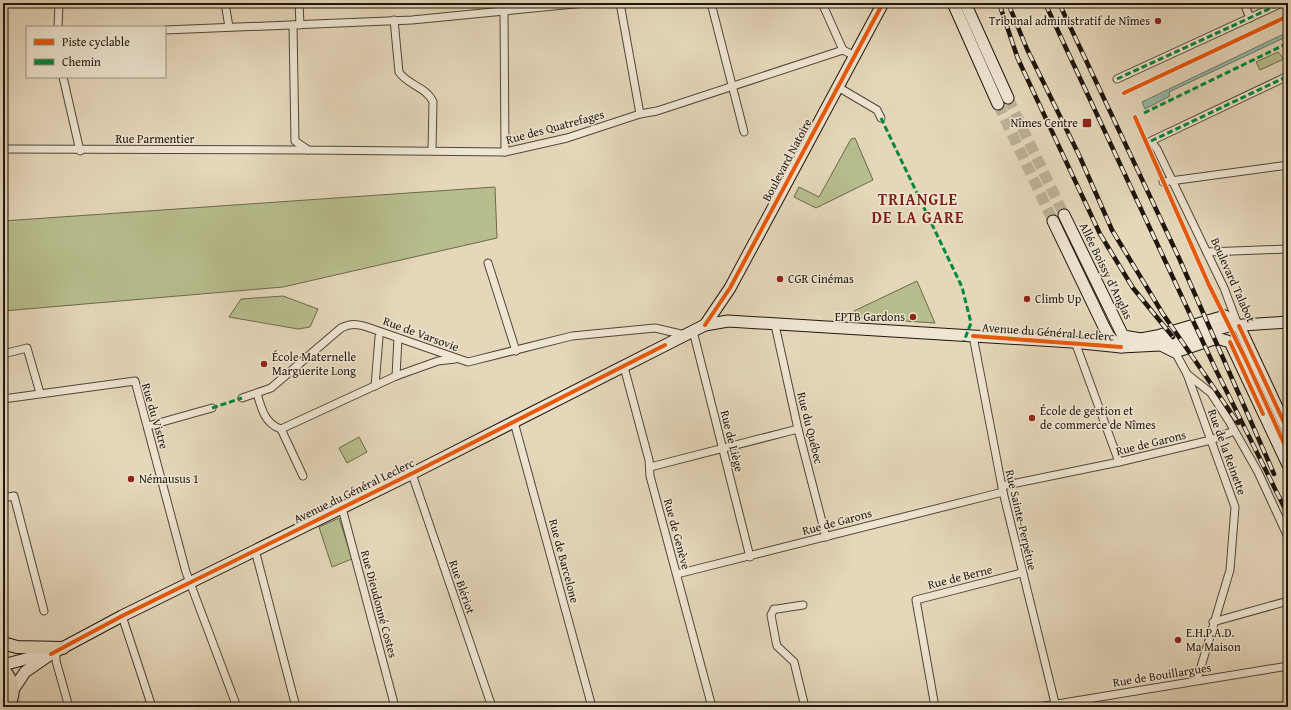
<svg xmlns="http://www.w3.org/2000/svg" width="1291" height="710" font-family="'Gentium Book Plus',serif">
	<rect width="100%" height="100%" fill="#e5d7ba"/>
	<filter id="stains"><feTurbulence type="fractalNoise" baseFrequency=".005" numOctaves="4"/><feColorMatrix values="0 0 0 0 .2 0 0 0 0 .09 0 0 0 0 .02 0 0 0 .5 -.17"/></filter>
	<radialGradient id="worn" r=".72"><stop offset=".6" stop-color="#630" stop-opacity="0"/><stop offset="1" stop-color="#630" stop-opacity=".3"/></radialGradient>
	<g fill="#b7bd8d" stroke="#6b6a4d">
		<polygon points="1278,52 1284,59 1260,70 1256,62"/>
		<polygon points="855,138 873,180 816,208 794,197 799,187 819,197 851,139"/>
		<polygon points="495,187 497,238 283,287 3,311 3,221"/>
		<polygon points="917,281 935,323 858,318 854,311"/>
		<polygon points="283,296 318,309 310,327 298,329 229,317 241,299"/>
		<polygon points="359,437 367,452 347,463 339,448"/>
		<polygon points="339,518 352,559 332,567 319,527"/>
	</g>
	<polygon fill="#97baaa" stroke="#67786b" points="1288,32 1288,36 1169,92 1170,96 1145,109 1142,102"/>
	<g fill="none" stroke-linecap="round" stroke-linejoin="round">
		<g stroke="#bdb097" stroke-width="11" stroke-dasharray="11 5.5" stroke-linecap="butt">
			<polyline points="1008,98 1064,215"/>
			<polyline points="998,104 1053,221"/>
		</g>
		<g stroke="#504638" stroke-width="9">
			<g id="street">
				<polyline points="225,3 229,27"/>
				<polyline points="299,3 300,25"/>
				<polyline points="620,3 640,114"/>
				<polyline points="711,3 744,132"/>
				<polyline points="822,3 843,50"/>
				<polyline points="1244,3 1250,18"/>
				<polyline points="504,11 505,152"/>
				<path d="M394 20 399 72C407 85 427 87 433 102L432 150"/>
				<polyline points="293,25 295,141 308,150 505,152 567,138 640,114 657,111 843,50 855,56"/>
				<polyline points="58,27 59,3"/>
				<polyline points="165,30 412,20 585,3"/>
				<polyline points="63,77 80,151"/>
				<polyline points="1117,79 1282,3"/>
				<polyline points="838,87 877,110 881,118"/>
				<polyline points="3,149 308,150"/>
				<polyline points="1163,182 1288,165"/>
				<polyline points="1207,252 1288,249"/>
				<polyline points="488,263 516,351"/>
				<polyline points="775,325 798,429 826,537"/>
				<polyline points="1238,325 1224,288 1157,149 1151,141 1288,76"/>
				<polyline points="693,331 750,557"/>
				<polyline points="973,336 1003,492 1056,707"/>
				<polyline points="1075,342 1119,462"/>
				<polyline points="1175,352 1187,374 1235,507 1230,570 1197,680"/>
				<polyline points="3,354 27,348 40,393"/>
				<polyline points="624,367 649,460 650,476 712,707"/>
				<polyline points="1187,374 1211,393 1229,421 1258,472 1288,537"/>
				<polyline points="396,376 438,361 455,359"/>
				<polyline points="375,386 379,337"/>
				<path d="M257 393C261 408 265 424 281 429L396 376 398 338"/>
				<path d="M242 398 271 388 341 328C351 323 357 324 367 327L468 362 572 336 655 328 685 335"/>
				<polyline points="3,399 135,381 186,572 237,707"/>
				<polyline points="514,422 592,707"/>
				<polyline points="148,426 212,408"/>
				<polyline points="281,429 303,476"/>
				<polyline points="650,467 798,429"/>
				<polyline points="412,474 492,707"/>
				<polyline points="1002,486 1119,462 1211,440 1234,431"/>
				<polyline points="3,498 14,496 44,611"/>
				<polyline points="342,508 395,707"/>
				<polyline points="255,550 296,707"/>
				<polyline points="677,574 1003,492"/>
				<polyline points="803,605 777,609 774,609 771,615 776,642 777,646 794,662 805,707"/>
				<polyline points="122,616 152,707"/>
				<polyline points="1213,622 1288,601"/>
				<polyline points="56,652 56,661 69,707"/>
				<polyline points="935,707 916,600 1021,573"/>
				<polyline points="1039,707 1288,666"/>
			</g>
		</g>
		<g stroke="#1f160d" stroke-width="13">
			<g id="secondary">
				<polyline points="953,3 998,104"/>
				<polyline points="965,3 1008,98"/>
				<polyline points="1064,215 1123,336 1141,339 1157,336 1225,316 1239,326 1288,431"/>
				<polyline points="1053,221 1104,327 1110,338 1121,347"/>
				<polyline points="705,325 730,288 883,3"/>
				<polyline points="1161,345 1175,352 1217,338 1230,342 1288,465"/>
				<polyline points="3,665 37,656 48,655"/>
				<polyline points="13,690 25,672 51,654 122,616 419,470 705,325 728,321 1072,342 1121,347 1160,345 1229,326 1288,322"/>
			</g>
		</g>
		<g stroke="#1f160d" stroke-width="14">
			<g id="primary">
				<polyline points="3,643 17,647 63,648"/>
				<path d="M3 670C14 680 16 695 7 707"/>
			</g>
		</g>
		<use href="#street" stroke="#eee5d2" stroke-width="7"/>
		<use href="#secondary" stroke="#eee5d2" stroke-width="11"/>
		<use href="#primary" stroke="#e5d7ba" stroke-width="12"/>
		<g stroke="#1f160d" stroke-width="4.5">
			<g id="rail">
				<polyline points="999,3 1018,59 1100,234 1133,288 1173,337"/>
				<polyline points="1008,3 1027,49 1079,155 1112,230 1163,314 1238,423"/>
				<polyline points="1045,3 1216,370 1288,515"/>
				<polyline points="1059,3 1179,258 1274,474"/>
			</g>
		</g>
		<use href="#rail" stroke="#eee5d2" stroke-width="3" stroke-dasharray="9" stroke-linecap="butt"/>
		<g stroke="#00873e" stroke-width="3" stroke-dasharray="6 3" stroke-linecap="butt">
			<polyline points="1117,79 1282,3"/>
			<polyline points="1144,113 1288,43"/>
			<polyline points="881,118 962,287 971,323 964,341"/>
			<polyline points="1151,141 1288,76"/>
			<polyline points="212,408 242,398"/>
		</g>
		<g stroke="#eee5d2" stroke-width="6">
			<g id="cycleway">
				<polyline points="1124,93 1288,16"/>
				<polyline points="1135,117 1208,283 1246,360 1288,452"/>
				<polyline points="705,325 730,288 883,3"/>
				<polyline points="1239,326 1288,431"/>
				<polyline points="973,336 1121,347"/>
				<polyline points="1230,342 1263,414"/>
				<polyline points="51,654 122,616 419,470 665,345"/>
			</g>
		</g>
		<use href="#cycleway" stroke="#e8590c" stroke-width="4"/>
	</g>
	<g fill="#8f2418" stroke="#eee5d2" stroke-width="1.5">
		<circle cx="1158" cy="21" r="4"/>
		<rect x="1082" y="118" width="10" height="10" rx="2"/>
		<circle cx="780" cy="279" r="4"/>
		<circle cx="1027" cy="299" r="4"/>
		<circle cx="913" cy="317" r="4"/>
		<circle cx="264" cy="364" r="4"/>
		<circle cx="1032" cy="418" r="4"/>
		<circle cx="131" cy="479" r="4"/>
		<circle cx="1178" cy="640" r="4"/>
	</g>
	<g text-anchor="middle" stroke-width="3" stroke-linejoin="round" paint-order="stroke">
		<g font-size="12" fill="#1f160d" stroke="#eee5d2" text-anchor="start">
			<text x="1150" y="25" text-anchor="end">Tribunal administratif de Nîmes</text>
			<text x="1078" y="127" text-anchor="end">Nîmes Centre</text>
			<text x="788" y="283">CGR Cinémas</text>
			<text x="1035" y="303">Climb Up</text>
			<text x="905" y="321" text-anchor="end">EPTB Gardons</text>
			<text x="272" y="361">École Maternelle<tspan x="272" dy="14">Marguerite Long</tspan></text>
			<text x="1040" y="415">École de gestion et<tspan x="1040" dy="14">de commerce de Nîmes</tspan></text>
			<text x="139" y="483">Némausus 1</text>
			<text x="1186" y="637">E.H.P.A.D.<tspan x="1186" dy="14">Ma Maison</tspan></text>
		</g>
		<g font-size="12" fill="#1f160d" stroke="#eee5d2">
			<text transform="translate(555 127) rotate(-15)" y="4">Rue des Quatrefages</text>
			<text x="155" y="143">Rue Parmentier</text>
			<text transform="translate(787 160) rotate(-62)" y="4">Boulevard Natoire</text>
			<text transform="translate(1106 271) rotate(64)" y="4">Allée Boissy d'Anglas</text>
			<text transform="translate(1233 280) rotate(66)" y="4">Boulevard Talabot</text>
			<text transform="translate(1048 332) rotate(4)" y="4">Avenue du Général Leclerc</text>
			<text transform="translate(421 334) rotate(20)" y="4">Rue de Varsovie</text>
			<text transform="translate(155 416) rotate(74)" y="4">Rue du Vistre</text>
			<text transform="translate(810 428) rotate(76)" y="4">Rue du Québec</text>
			<text transform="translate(732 441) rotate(76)" y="4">Rue de Liège</text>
			<text transform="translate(1151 443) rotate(-14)" y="4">Rue de Garons</text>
			<text transform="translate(1227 452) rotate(70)" y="4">Rue de la Reinette</text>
			<text transform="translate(354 491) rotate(-26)" y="4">Avenue du Général Leclerc</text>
			<text transform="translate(1021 520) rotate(77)" y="4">Rue Sainte-Perpétue</text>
			<text transform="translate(837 522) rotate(-15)" y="4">Rue de Garons</text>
			<text transform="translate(677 534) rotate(75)" y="4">Rue de Genève</text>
			<text transform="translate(564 561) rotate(75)" y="4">Rue de Barcelone</text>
			<text transform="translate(960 577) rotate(-14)" y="4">Rue de Berne</text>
			<text transform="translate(462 587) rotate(71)" y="4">Rue Blériot</text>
			<text transform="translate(379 604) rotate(75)" y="4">Rue Dieudonné Costes</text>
			<text transform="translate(1162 675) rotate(-9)" y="4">Rue de Bouillargues</text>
		</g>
		<g font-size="16" font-weight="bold" letter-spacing="1" fill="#7a1f14" stroke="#eee5d2">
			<text x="918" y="205">TRIANGLE<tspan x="918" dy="18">DE LA GARE</tspan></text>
		</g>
	</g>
	<rect width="1291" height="710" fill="none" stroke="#e5d7ba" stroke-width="16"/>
	<rect x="4" y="4" width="1283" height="702" fill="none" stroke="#1f160d" stroke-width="2"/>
	<rect x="8" y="8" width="1275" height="694" fill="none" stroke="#1f160d"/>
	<rect x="26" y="26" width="140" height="52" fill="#eee5d2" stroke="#9b9283"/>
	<rect x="34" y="39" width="20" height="6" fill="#e8590c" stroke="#9b9283"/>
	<text x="62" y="46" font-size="12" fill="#1f160d">Piste cyclable</text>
	<rect x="34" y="59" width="20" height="6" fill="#00873e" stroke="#9b9283"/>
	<text x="62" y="66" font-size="12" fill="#1f160d">Chemin</text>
	<rect width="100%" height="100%" filter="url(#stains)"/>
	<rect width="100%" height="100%" fill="url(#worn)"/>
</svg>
